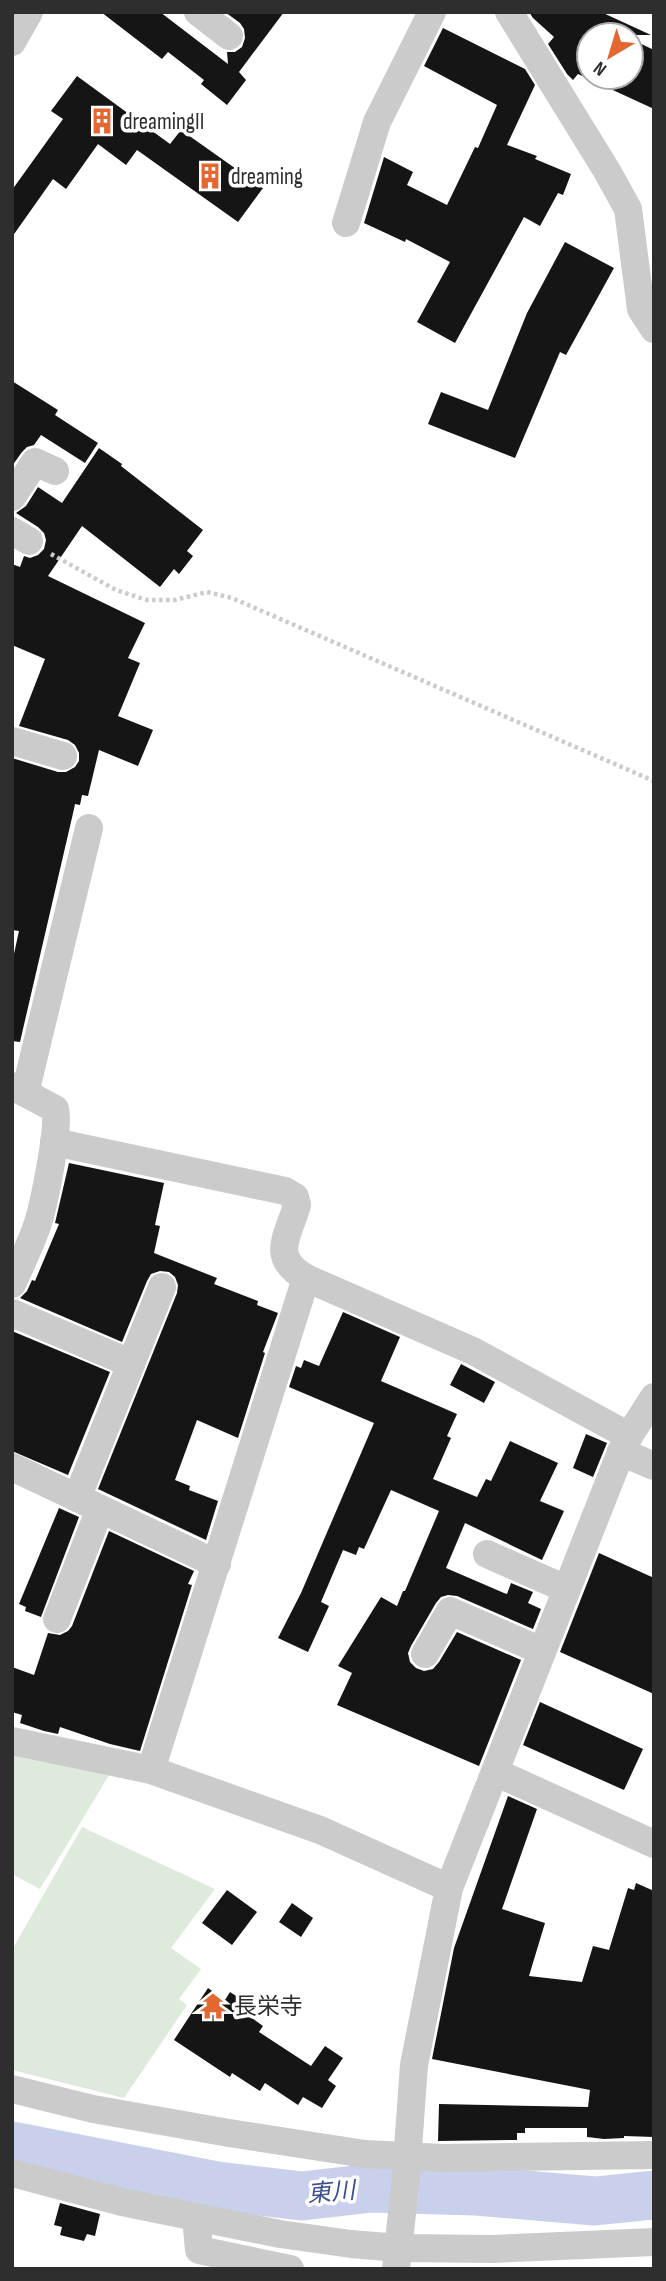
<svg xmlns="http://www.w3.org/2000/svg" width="666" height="2281" font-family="'Sofia Sans Condensed','Noto Sans JP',sans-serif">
	<rect width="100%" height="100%" fill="#fff"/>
	<g fill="#deebdc">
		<polygon points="12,1751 111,1772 40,1889 12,1874"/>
		<polygon points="82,1827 215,1889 171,1948 201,1969 179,1999 187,2005 124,2098 12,2070 12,1950"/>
	</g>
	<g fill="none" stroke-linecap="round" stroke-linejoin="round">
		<polyline stroke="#c8d0eb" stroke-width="49" points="12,2146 217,2186 302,2196 372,2188 476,2191 595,2201 654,2195"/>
	</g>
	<g fill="#151515">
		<polygon points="101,12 160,12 228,64 227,52 235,52 242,47 245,38 244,29 240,23 225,12 284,12 239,72 246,80 227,105 201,84 204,80 168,52 162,59"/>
		<polygon points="529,12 601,12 651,35 589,35 589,77 631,77 631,39 654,50 654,109 578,74 573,80 567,74 548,44 554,37 533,18"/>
		<polygon points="443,28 525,69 535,85 507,145 537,156 535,159 571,174 563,195 558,193 540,226 524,217 455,343 417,322 450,262 406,239 405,242 364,223 384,157 413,172 407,185 447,205 475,147 478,148 497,105 424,66"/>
		<polygon points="77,76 170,144 181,130 263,188 238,222 137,150 126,165 98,144 66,189 53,179 12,237 12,190 63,119 51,111"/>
		<polygon points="565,242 614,268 566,355 560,352 515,458 428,424 441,392 488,410 527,313"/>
		<polygon points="12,381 58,410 55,415 98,443 85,463 41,435 34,445 27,447 22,452 12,466"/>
		<polygon points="99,448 122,464 121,466 203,530 187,551 193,556 179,574 174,569 160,587 82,526 48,576 145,623 128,658 140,663 118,716 153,730 138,766 99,750 88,796 82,795 80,805 75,804 74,809 20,1042 12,1041 12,963 19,931 12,930 12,758 58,772 66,772 75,767 79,761 79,753 75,745 68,740 19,726 45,659 12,645 12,564 20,567 24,556 30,558 38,555 44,549 46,540 44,533 38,527 16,513 26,506 38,487 62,503"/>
		<polygon points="69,1163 164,1183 155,1225 160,1226 154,1253 217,1278 214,1284 258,1301 257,1305 278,1313 263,1352 265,1353 238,1438 197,1420 175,1480 190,1486 189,1490 218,1501 206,1540 98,1489 177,1293 178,1285 175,1277 169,1272 160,1271 151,1274 147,1281 122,1342 20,1298 27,1291 32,1280 35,1281 59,1224 55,1223"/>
		<polygon points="343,1312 400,1337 381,1381 457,1414 447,1436 451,1438 433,1479 477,1497 486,1479 491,1481 510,1441 558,1463 540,1501 564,1511 542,1560 465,1523 446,1568 504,1593 507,1594 511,1583 533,1592 528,1603 541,1609 533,1629 457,1596 448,1595 441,1597 436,1603 411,1646 408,1653 410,1662 416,1668 424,1671 433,1669 439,1662 457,1632 521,1660 479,1766 337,1705 352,1673 338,1666 381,1597 397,1606 403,1591 405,1591 439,1511 391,1490 364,1549 359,1547 356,1555 343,1550 321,1602 329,1606 308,1652 278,1638 301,1593 374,1423 289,1387 296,1366 301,1368 304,1360 319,1366"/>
		<polygon points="12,1331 110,1372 68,1475 12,1451"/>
		<polygon points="461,1364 495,1382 484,1403 450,1385"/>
		<polygon points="586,1434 607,1443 593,1477 573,1468"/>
		<polygon points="59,1508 79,1517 41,1617 25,1611 26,1607 19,1604"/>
		<polygon points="109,1531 194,1571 188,1584 192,1585 140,1751 110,1744 60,1727 58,1734 44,1731 20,1723 22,1715 12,1712 12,1667 34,1675 48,1633 60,1635 68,1631 72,1626"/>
		<polygon points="599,1553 654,1578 654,1694 560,1652"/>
		<polygon points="540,1702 643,1749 624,1790 523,1745"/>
		<polygon points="508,1796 537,1809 502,1909 545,1923 529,1976 582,1982 593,1946 609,1950 628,1888 634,1890 636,1883 654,1891 654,2137 624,2136 624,2138 604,2139 587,2137 587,2128 525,2128 525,2133 517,2133 517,2140 438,2141 439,2104 588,2107 590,2090 432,2059 454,1948"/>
		<polygon points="227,1890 257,1912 232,1945 202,1923"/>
		<polygon points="292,1903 313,1918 301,1937 279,1922"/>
		<polygon points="208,1988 225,2000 230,1992 253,2007 248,2015 263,2026 259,2032 311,2066 325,2046 343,2058 328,2080 336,2086 322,2108 303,2097 298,2105 265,2083 260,2091 232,2073 230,2077 174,2040"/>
		<polygon points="60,2203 100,2214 95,2236 87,2234 84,2241 60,2235 62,2227 54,2225"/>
	</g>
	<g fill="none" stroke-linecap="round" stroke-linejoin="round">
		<polyline stroke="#cbcbcb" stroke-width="4.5" stroke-dasharray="3.5 3.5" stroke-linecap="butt" points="51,554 116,590 147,600 175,600 207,592 232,598 654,781"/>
		<g stroke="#cbcbcb" stroke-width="28">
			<polyline points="198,12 229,36"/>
			<polyline points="509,12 607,171 628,209 641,309 654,329"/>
			<polyline points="12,42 29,12"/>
			<polyline points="346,223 377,122 432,12"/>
			<polyline points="12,497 35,462 55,471"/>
			<polyline points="12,531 29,541"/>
			<polyline points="12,741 63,756"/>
			<path d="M12 1086 55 1109C60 1127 44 1203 38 1223 31 1244 21 1264 12 1284"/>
			<polyline points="25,1093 89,828"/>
			<path d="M54 1142 285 1191 295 1197 297 1205C287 1239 270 1257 306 1278L473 1351 629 1436"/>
			<polyline points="12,1313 130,1363"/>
			<polyline points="621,1452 654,1466"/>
			<polyline points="12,1467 217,1564"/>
			<polyline points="77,1498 162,1287"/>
			<polyline points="487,1554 566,1589"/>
			<polyline points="57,1619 100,1509"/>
			<polyline points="425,1654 450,1611 542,1651"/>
			<polyline points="12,1741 151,1770 320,1830 449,1888"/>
			<polyline points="151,1770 306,1278"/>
			<polyline points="495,1772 654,1844"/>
			<polyline points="12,2089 93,2109 229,2133 365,2154 442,2158 654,2155"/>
			<polyline points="12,2173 122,2202 280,2234 351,2244 399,2248 493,2249 654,2242"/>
			<polyline points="196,2217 199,2250 290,2269"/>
			<polyline points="396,2269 406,2176 414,2065 449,1888 621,1452 629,1436 654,1397"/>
		</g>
	</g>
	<defs>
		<g id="building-bare" transform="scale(2.1)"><path d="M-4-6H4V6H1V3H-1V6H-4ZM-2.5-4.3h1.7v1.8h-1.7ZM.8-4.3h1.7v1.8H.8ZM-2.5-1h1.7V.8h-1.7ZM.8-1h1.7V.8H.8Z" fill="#e46731" stroke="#fff" stroke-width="2.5" paint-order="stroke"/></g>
		<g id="temple-bare" transform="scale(2.1)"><path d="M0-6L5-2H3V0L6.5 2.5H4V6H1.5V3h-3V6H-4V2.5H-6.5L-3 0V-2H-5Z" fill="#e46731" stroke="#fff" stroke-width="2.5" paint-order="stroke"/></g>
	</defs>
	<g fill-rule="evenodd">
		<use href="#building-bare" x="102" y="121"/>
		<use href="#building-bare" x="210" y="176"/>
		<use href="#temple-bare" x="213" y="2006"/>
	</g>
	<g text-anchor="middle" stroke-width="7" stroke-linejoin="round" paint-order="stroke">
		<g font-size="23" fill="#2e2e2e" stroke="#fff" text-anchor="start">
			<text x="123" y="129">dreamingII</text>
			<text x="231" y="184">dreaming</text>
			<text x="234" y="2014">長栄寺</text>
		</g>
		<g font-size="24" font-style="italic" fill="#3d508f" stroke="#fff">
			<text transform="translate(331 2192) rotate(-5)" y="8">東川</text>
		</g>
	</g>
	<rect width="666" height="2281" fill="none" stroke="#2e2e2e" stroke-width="28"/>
	<g transform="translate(610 56) rotate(218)"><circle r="33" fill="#ffffff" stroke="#ababab" stroke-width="2"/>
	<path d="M0-5L12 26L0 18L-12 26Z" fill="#e46731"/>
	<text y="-10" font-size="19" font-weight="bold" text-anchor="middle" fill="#2e2e2e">N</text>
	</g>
</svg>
